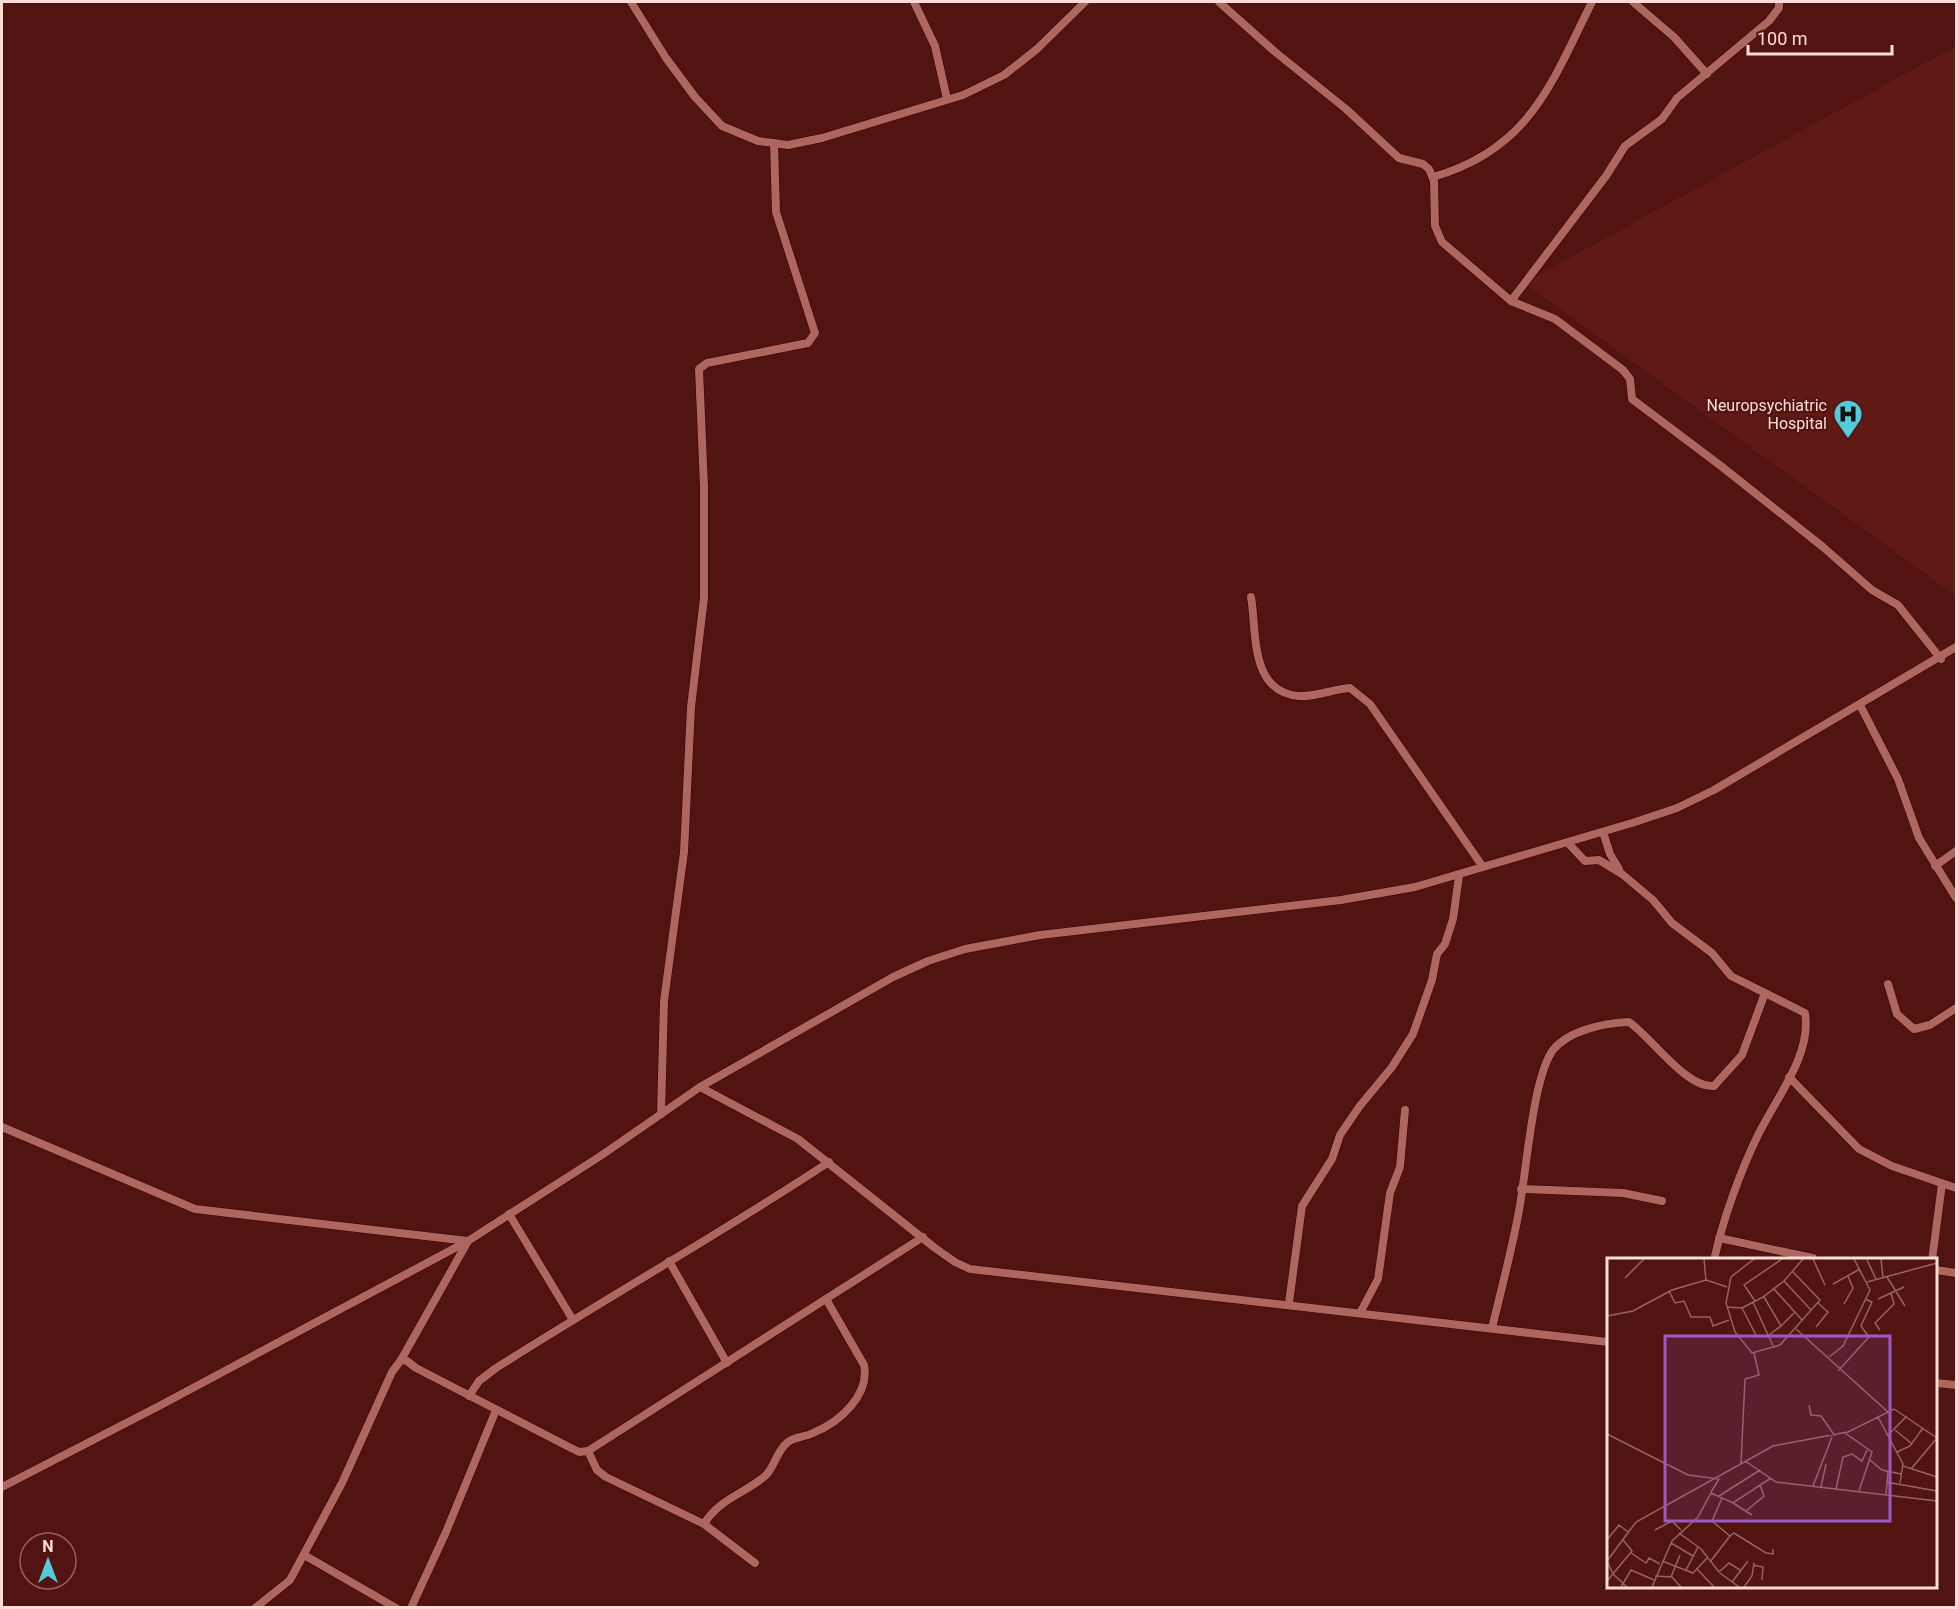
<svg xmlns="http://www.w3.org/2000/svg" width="1958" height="1609" font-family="Roboto,sans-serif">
	<rect width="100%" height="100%" fill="#521410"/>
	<polygon fill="#601a16" points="1956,46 1956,596 1524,283"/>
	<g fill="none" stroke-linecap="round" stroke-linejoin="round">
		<g stroke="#2f0202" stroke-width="9">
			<g id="minor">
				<polyline points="631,2 666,58 695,97 722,126 758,141 788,145 822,138 963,95 1004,75 1037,49 1085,2"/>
				<polyline points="914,2 935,46 947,99"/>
				<polyline points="1219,2 1274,51 1346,109 1399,158 1423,164 1429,169 1434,181 1435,226 1442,242 1511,301 1555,319 1623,370 1630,379 1632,399 1721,466 1823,547 1872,590 1898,605 1941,659"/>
				<polyline points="1633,2 1674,37 1707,74"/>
				<path d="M1433 177C1530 149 1551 84 1592 2"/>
				<polyline points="1511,301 1606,176 1625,146 1662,119 1677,98 1769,21 1779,8 1779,2"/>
				<path d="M1251 597C1257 631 1249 692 1299 696 1316 697 1333 689 1350 688L1370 704 1483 867"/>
				<polyline points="1860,705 1898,779 1919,838 1956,898"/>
				<polyline points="1603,832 1610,854 1619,869"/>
				<path d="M1568 843 1585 861 1599 860 1622 874 1653 900 1672 923 1712 953 1731 976 1805 1013C1812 1055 1776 1098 1758 1135 1740 1172 1723 1219 1714 1260"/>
				<polyline points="1935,866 1956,851"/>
				<polyline points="1888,984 1897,1014 1914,1029 1930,1025 1956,1008"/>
				<polyline points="1789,1077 1859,1149 1892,1166 1956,1188"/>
				<polyline points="700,1087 798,1139 935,1248 955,1262 970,1269 1608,1342"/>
				<polyline points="661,1114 664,1001 684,852 691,707 704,598 704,487 699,369 707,363 808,343 815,333 776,212 774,143"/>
				<polyline points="2,1127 195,1209 468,1241 401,1360"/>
				<polyline points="1521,1189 1623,1193 1662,1201"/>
				<polyline points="509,1214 573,1320"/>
				<polyline points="1719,1238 1813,1258"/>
				<polyline points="1932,1260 1942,1184"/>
				<polyline points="669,1261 727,1363"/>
				<polyline points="1936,1270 1956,1273"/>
				<polyline points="1289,1303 1302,1206 1332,1159 1340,1135 1359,1107 1392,1067 1413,1034 1432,980 1437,954 1445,944 1453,919 1459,876"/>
				<polyline points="1360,1313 1378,1279 1390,1193 1400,1167 1405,1110"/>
				<path d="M1492 1328C1501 1291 1511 1253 1518 1216 1526 1179 1532 1078 1553 1050 1569 1030 1605 1023 1629 1022 1652 1038 1687 1089 1714 1086L1742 1055 1765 993"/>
				<polyline points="1936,1383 1956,1385"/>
				<path d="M469 1396 479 1381 496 1368C606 1298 720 1234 829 1162"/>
				<polyline points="588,1451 597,1470 606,1477 704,1524 755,1563"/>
				<polyline points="2,1487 161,1405 468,1241 602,1155 700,1087 893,977 928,961 965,949 1040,935 1341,900 1415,887 1632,823 1677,808 1714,790 1956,647"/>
				<path d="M704 1524C719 1499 744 1494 765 1476 775 1467 776 1451 788 1442 795 1437 805 1437 813 1433 840 1422 870 1395 864 1365L826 1299"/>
				<polyline points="304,1555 396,1608"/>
				<polyline points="255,1608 290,1580 342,1483 392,1372 401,1360 407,1361 416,1368 571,1448 579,1452 588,1451 923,1237"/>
				<polyline points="411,1608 446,1532 496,1410"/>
			</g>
		</g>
		<use href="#minor" stroke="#ae675e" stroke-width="8"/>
	</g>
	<defs>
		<g id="hospital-pin" transform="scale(1.5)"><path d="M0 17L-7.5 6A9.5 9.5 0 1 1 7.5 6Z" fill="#53cbdb" stroke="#521410"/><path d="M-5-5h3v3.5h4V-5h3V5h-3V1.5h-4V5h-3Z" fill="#111"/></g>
	</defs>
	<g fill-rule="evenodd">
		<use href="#hospital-pin" x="1848" y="414"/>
	</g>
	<g text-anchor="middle" stroke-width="4.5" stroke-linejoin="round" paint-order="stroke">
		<g font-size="16" fill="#fddcd7" stroke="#521410" text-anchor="end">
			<text x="1827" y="411">Neuropsychiatric<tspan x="1827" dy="18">Hospital</tspan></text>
		</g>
	</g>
	<g transform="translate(1607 1258)">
		<rect width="330" height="330" fill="#521410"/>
		<path fill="none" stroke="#966460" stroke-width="1.5" d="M97 1 99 22 120 29M147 1 124 19 119 45 128 74 145 95 173 87 213 42 186 14M206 1 218 27M274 1 276 20M260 2 269 21M280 19 298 48M18 20 37 1M177 23 204 52M260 24 330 5M226 26 253 11M167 31 195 62M62 33 68 45 77 43 84 59H103L106 68 122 62M157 39 174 68 162 77M271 41 297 29M148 43 137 27 175 1M146 44 167 90M237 46 246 30 241 18M120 49 135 50 156 39 177 23 196 1M135 50 149 77M0 58 26 53 65 32 99 22M174 68 187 55M209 69 221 54 211 45M189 71 281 154M273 72 268 65 287 46 284 35M222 99 236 88 263 32 247 1M231 113 262 79 254 68 265 44 258 41M202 147 204 157 214 158 228 178M271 159 296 206 293 225M288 172 304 185M238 175 265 194 252 233M0 176 81 217 112 221 104 234M280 178 300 158M290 194 303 188 316 170M263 202 275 212 294 216M138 203 169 224 330 243M134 205 138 121 152 117 147 95M296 208 330 219M304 211 330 180M279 224 330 233M206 228 225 179M214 229 219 206M229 231 236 199 245 196 255 203 260 192M279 236 281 214M112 238 153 212M126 245 145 257M139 253 157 238 153 227M48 272 65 263 74 272M72 275 94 291 112 314 122 305 133 312M123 278 127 275 159 295 166 296V291M0 282 12 267 21 274M64 285 86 298M24 295 39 305 42 300 53 306M0 303 29 264 166 188 241 174 287 151 330 180M0 303 6 316 20 329M55 303 86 315 100 300M103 304 123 278 105 263 115 240M146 307 156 309 155 322M90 311 107 329M79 312 91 289M113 315 132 329M48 318 65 319 74 329M64 319 73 297M0 323 25 293 16 282M125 324 141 303M14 329 24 312 47 322M45 329 65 283 91 259 104 235 126 245 164 220M137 329 145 318 147 305"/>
		<path fill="#9c58c5" fill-opacity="0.15" stroke="#9c58c5" stroke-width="3" d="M58 78H283V263H58Z"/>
		<rect width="330" height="330" fill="none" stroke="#fddcd7" stroke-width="3"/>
	</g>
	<rect width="1958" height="1609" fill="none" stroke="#fddcd7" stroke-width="6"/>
	<g transform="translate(48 1561)"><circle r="28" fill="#521410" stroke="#966460" stroke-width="1.5"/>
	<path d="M0-4.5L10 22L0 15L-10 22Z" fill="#53cbdb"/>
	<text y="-9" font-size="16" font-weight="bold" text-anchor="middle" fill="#fddcd7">N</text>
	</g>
	<path d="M1748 45v9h144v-9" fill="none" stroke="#fddcd7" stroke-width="3"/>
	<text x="1757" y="45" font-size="18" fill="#fddcd7" stroke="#521410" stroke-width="4.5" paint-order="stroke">100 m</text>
</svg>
